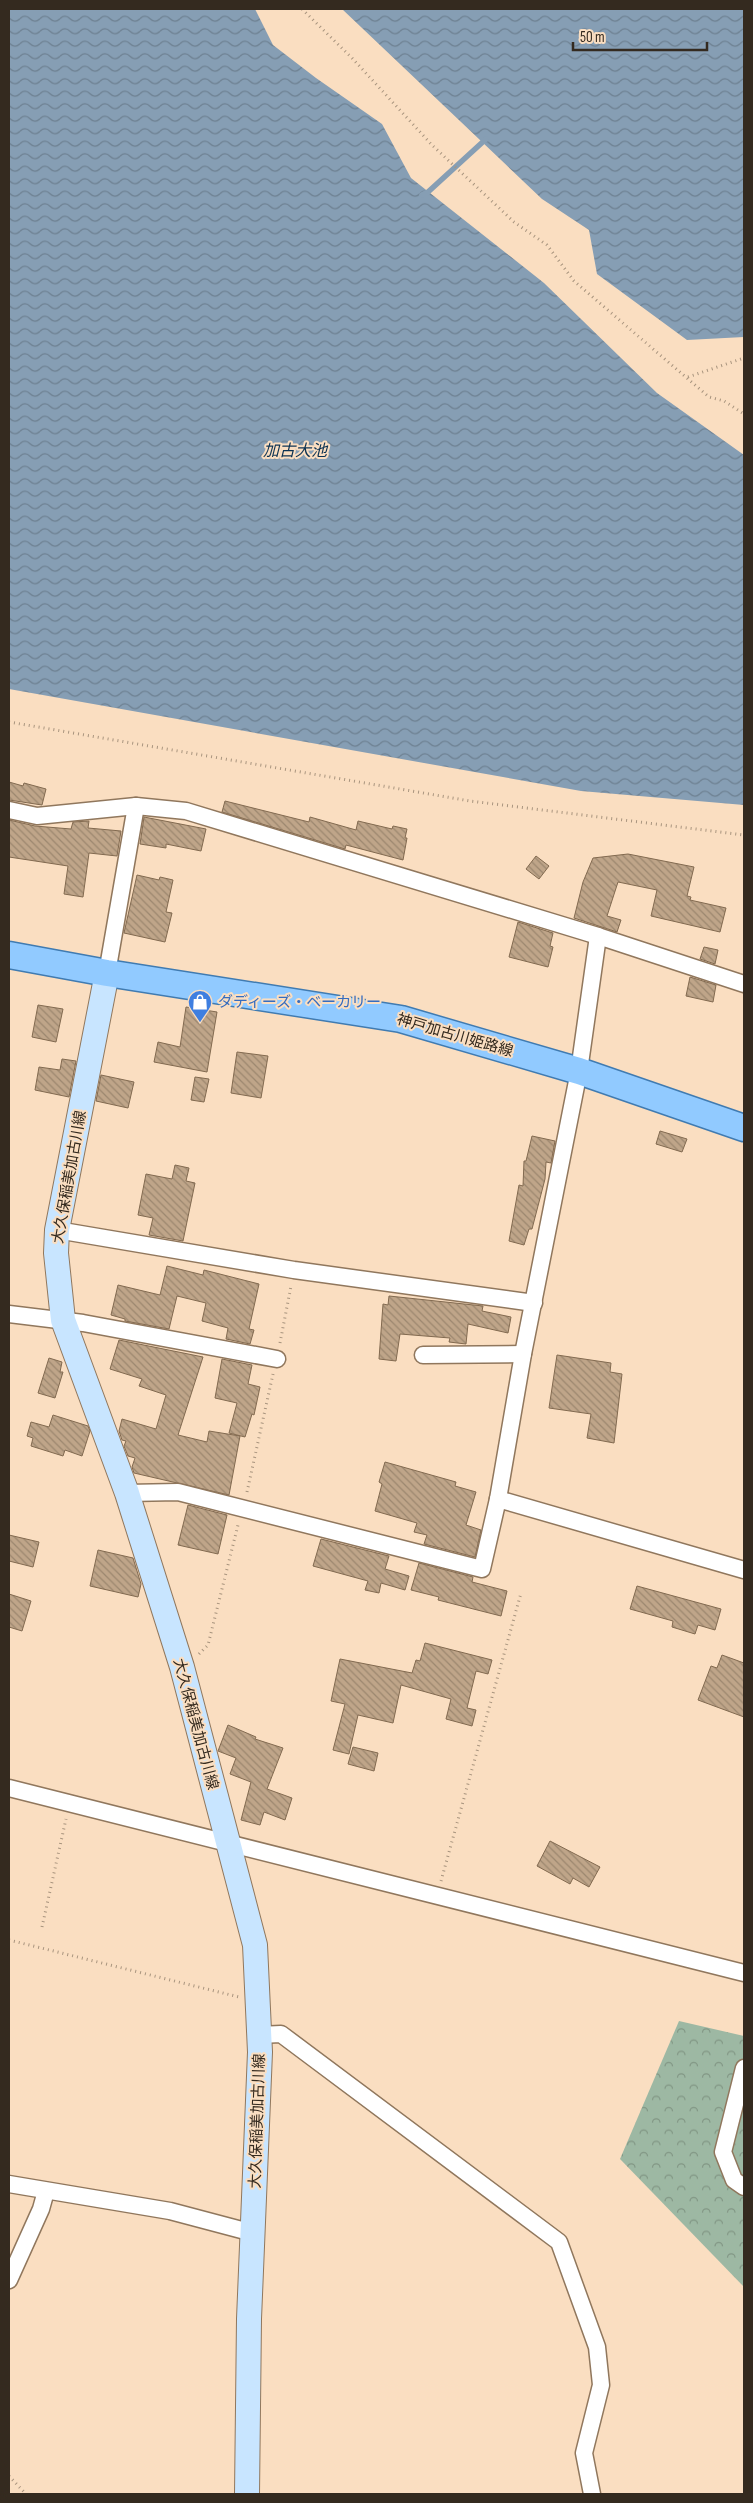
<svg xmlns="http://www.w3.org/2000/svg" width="753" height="2503" font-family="'Sofia Sans Condensed','Noto Sans JP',sans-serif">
	<defs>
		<pattern id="forest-crowns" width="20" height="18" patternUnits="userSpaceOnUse" patternTransform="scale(1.25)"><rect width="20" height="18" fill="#9db8a3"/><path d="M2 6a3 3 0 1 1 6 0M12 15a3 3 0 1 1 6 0" fill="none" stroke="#819684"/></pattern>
		<pattern id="water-waves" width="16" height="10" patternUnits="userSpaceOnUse" patternTransform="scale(1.25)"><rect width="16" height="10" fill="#869eb4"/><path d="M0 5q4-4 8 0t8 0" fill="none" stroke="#6e8192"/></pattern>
		<pattern id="building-back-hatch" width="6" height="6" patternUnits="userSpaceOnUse" patternTransform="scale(1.25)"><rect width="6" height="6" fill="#bfa589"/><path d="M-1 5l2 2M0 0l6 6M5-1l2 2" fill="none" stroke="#9c876f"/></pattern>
	</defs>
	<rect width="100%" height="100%" fill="#fadec1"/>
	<polygon fill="url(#forest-crowns)" points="679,2021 744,2036 744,2287 620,2159"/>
	<g fill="url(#water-waves)">
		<polygon points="9,9 255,9 273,45 316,78 382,124 411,178 544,283 657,393 744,455 744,805 581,791 9,689"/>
		<polygon points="342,9 744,9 744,337 687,340 597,274 589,230 542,199"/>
	</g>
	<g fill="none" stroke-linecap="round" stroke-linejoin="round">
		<polyline stroke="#869eb4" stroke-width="5.5" points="422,195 428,192 486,139"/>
	</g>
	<g fill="url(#building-back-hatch)" stroke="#826a50">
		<polygon points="9,782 23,786 24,783 46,789 42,805 9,800"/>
		<polygon points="225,801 309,822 310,817 356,830 358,821 392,829 393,826 407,829 405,838 407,838 403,860 346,845 345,849 222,812"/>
		<polygon points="144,817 206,829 201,851 166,844 166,848 140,844"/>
		<polygon points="9,820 35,826 71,829 73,822 89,821 88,828 121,831 117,856 89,853 83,897 64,894 68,866 9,857"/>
		<polygon points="628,854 694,867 687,896 691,897 690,900 726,908 720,932 651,916 657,890 618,882 607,916 621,920 617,932 574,918 583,882 593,858"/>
		<polygon points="536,856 549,866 539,879 526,869"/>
		<polygon points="137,875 159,880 160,877 173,880 166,912 172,913 165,942 124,933"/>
		<polygon points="518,922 553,933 550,946 553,947 548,967 509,957"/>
		<polygon points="704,947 718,950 715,964 700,959"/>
		<polygon points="690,977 716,985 713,1002 686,996"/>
		<polygon points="38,1005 63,1009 56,1042 32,1037"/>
		<polygon points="186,1007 217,1012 207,1072 154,1062 158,1042 180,1047"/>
		<polygon points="237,1052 268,1056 261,1098 231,1093"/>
		<polygon points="62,1059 76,1061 69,1097 35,1090 39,1067 60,1070"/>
		<polygon points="101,1075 134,1082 128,1108 96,1101"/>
		<polygon points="195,1077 209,1079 204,1102 191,1100"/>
		<polygon points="660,1131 687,1139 682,1152 656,1144"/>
		<polygon points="532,1136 555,1141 551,1163 546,1162 545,1179 532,1229 529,1229 524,1245 509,1241 519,1185 523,1186 524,1161 526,1161"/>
		<polygon points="175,1165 189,1168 186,1181 195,1183 183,1241 149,1235 153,1218 138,1215 146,1174 172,1179"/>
		<polygon points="167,1266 203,1275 204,1270 259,1284 249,1329 254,1330 250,1344 226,1339 228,1328 202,1321 206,1303 177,1296 169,1329 125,1321 125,1319 111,1315 118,1285 160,1295"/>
		<polygon points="389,1296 483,1306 482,1311 511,1317 508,1333 468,1324 466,1344 449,1342 450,1338 400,1334 396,1361 379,1359 383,1304 388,1305"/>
		<polygon points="119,1340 203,1357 178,1435 207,1442 209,1431 240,1436 229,1495 134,1473 132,1467 135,1458 128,1456 124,1446 126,1441 122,1440 119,1431 122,1419 156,1429 166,1395 139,1386 142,1379 110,1369"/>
		<polygon points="557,1355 611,1363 610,1372 622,1374 614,1443 587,1438 591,1414 549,1408"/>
		<polygon points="49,1358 62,1362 60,1372 63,1372 55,1398 38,1393"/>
		<polygon points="222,1359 252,1365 248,1384 260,1387 254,1415 252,1414 245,1437 229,1433 237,1403 215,1398"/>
		<polygon points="53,1415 88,1426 90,1431 82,1456 65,1450 63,1456 31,1446 33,1438 27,1436 31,1422 49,1427"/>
		<polygon points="385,1462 456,1482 455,1486 476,1492 466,1525 481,1530 475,1557 424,1544 427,1535 414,1532 417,1523 375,1511 382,1484 379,1482"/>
		<polygon points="188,1505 227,1515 218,1554 178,1545"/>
		<polygon points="9,1535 39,1542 33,1567 9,1561"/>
		<polygon points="321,1539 389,1556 385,1569 409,1576 405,1590 381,1583 379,1593 365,1590 368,1581 313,1566"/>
		<polygon points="98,1550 133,1558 141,1584 138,1597 90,1586"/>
		<polygon points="419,1563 473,1577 472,1582 507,1591 501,1616 438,1600 439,1597 411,1590"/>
		<polygon points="637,1586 721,1609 715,1630 698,1625 695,1634 672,1627 673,1621 630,1609"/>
		<polygon points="9,1594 31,1601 22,1631 9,1627"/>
		<polygon points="425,1643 492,1660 488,1674 476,1671 467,1708 476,1710 472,1726 446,1719 451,1699 401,1685 393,1723 358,1715 349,1754 333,1750 345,1704 331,1701 340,1659 412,1673 416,1660 420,1661"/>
		<polygon points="722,1655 744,1663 744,1717 698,1700 711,1666 717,1668"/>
		<polygon points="228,1725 256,1737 255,1739 283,1748 267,1789 292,1798 285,1820 264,1812 260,1825 241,1820 251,1782 230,1774 236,1758 218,1751"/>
		<polygon points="353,1747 378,1753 374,1771 348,1764"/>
		<polygon points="550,1841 600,1867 589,1887 573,1878 570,1884 537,1866"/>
	</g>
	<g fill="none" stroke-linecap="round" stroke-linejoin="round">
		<g stroke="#90775d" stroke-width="19">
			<g id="minor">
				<polyline points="9,810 37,816 136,806 186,811 598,936 744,984"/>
				<polyline points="107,973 136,806"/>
				<polyline points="57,1230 294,1270 534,1303"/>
				<polyline points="9,1314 83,1323 277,1359"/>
				<polyline points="423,1355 523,1354"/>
				<polyline points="127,1493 178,1492 482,1569 498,1499 523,1354 579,1071 598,936"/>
				<polyline points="498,1499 744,1570"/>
				<polyline points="9,1788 744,1973"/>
				<polyline points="259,2035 281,2034 559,2242 597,2347 601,2385 584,2453 592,2494"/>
				<polyline points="744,2068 723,2152 734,2180 744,2187"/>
				<polyline points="9,2184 170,2211 253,2233"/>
				<polyline points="9,2280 41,2209 46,2191"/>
			</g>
		</g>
		<g stroke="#90775d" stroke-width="26">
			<polyline id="secondary" points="107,973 57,1230 56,1253 63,1320 127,1493 182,1667 255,1945 260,2052 249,2319 247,2494"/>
		</g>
		<g stroke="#407bb1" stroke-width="29">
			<polyline id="primary" points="9,955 107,973 401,1019 579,1071 744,1128"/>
		</g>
		<g stroke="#a8947e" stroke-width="3" stroke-dasharray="1 4" stroke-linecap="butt">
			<polyline points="302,9 352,58 432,145 514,222 547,245 574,281 709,397 724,401 744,414"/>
			<polyline points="688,377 744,358"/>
			<polyline points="9,722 470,801 744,835"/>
			<polyline points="280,1343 291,1286"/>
			<polyline points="247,1492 273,1374"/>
			<polyline points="199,1654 208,1645 238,1525"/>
			<polyline points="441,1881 521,1593"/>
			<polyline points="42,1927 66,1819"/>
			<polyline points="9,1940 239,1997"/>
			<polyline points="9,2476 26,2494"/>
		</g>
		<use href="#minor" stroke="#fff" stroke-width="16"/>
		<use href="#secondary" stroke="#c8e5ff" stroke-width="24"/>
		<use href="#primary" stroke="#91caff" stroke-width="26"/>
	</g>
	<defs>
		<g id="shop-pin" transform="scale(1.25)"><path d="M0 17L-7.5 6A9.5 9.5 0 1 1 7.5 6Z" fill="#3f7fe0" stroke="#fadec1"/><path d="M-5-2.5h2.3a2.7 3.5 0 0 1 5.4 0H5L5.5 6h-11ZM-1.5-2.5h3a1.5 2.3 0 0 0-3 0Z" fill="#fff"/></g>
	</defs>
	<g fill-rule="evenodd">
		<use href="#shop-pin" x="200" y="1002"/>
	</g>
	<g text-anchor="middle" stroke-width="4" stroke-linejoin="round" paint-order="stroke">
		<g font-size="15" fill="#366cbe" stroke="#fadec1" text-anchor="start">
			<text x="218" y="1007">ダディーズ・ベーカリー</text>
		</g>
		<g font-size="15" fill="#342a1f" stroke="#fadec1">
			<text transform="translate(455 1035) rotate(16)" y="5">神戸加古川姫路線</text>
			<text transform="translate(69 1177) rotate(-80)" y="5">大久保稲美加古川線</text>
			<text transform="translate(196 1724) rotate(75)" y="5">大久保稲美加古川線</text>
			<text transform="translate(257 2121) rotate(-88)" y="5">大久保稲美加古川線</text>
		</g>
		<g font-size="16" font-style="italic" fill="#0a3152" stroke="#fadec1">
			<text x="295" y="456">加古大池</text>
		</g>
	</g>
	<rect width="753" height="2503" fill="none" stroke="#342a1f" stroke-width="20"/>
	<path d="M573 42v8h134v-8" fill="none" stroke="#342a1f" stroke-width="2.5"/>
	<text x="580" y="42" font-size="15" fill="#342a1f" stroke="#fadec1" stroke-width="4" paint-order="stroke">50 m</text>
</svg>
